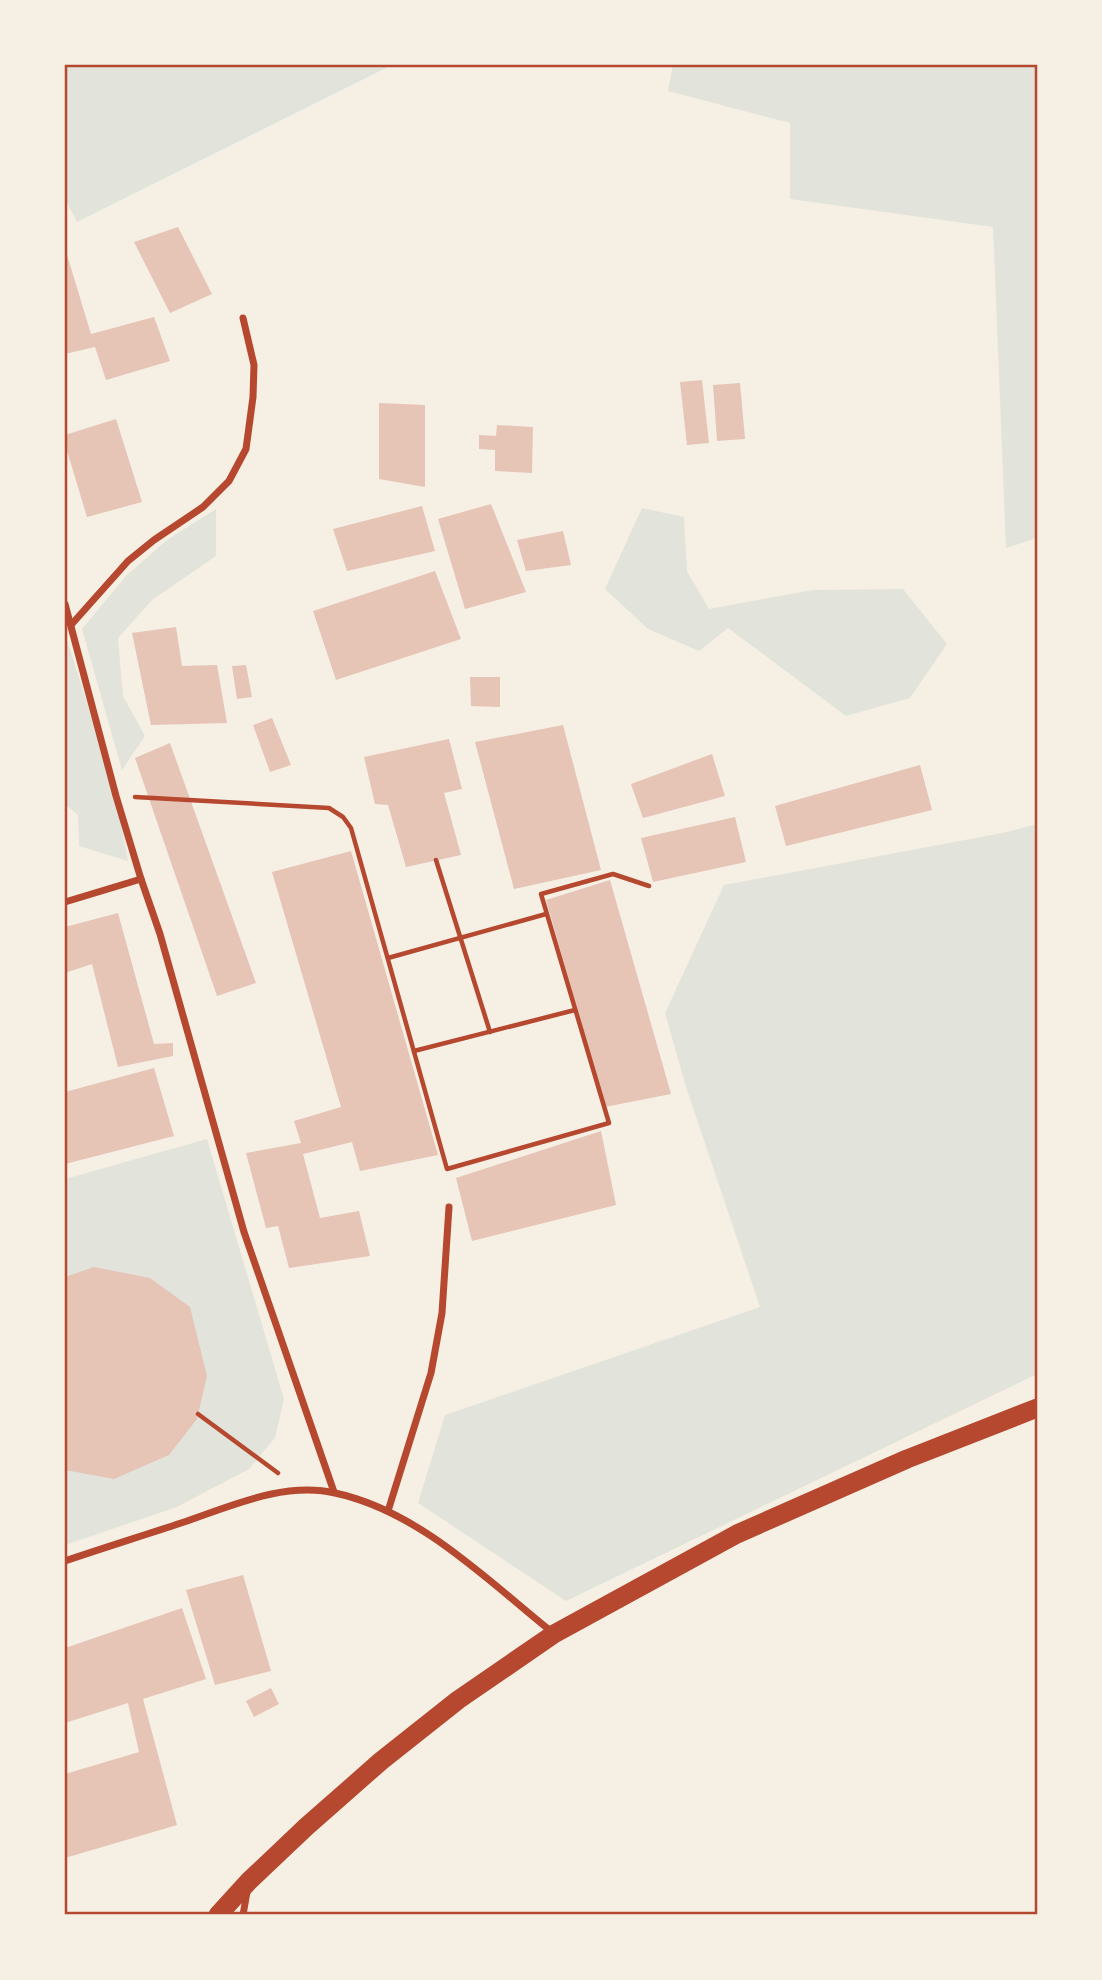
<svg xmlns="http://www.w3.org/2000/svg" width="1102" height="1980" font-family="'Exo 2',sans-serif">
	<rect width="100%" height="100%" fill="#f6efe4"/>
	<g fill="#e2e4dc">
		<polygon points="65,65 392,65 77,222 65,199"/>
		<polygon points="673,65 1037,65 1037,538 1006,548 993,227 790,199 790,123 668,91"/>
		<polygon points="642,508 684,517 687,571 709,609 812,590 903,589 947,644 910,698 846,716 728,628 699,651 648,629 605,589"/>
		<polygon points="216,509 216,556 152,600 118,638 123,696 145,736 122,770 82,629 126,576 167,540"/>
		<polygon points="65,633 116,796 128,861 79,846 78,815 65,804"/>
		<polygon points="1037,824 1037,1374 566,1601 418,1503 445,1415 760,1307 686,1087 665,1013 724,885 1002,833"/>
		<polygon points="207,1139 284,1399 275,1438 249,1469 177,1507 65,1545 65,1179"/>
	</g>
	<g fill="#e6c5b7">
		<polygon points="178,227 212,294 170,313 134,242"/>
		<polygon points="65,248 91,334 154,317 170,361 106,380 95,347 65,354"/>
		<polygon points="702,380 709,443 687,445 680,382"/>
		<polygon points="740,383 745,439 717,441 713,385"/>
		<polygon points="379,403 425,405 425,487 379,479"/>
		<polygon points="116,419 142,502 87,517 65,444 65,435"/>
		<polygon points="497,425 533,427 532,473 495,471 495,450 479,449 479,435 496,436"/>
		<polygon points="491,504 526,592 465,609 438,519"/>
		<polygon points="422,506 435,551 347,571 333,529"/>
		<polygon points="563,531 571,565 526,571 517,540"/>
		<polygon points="435,571 461,639 336,680 313,611"/>
		<polygon points="176,627 182,666 217,665 227,723 151,725 132,633"/>
		<polygon points="246,665 252,697 237,699 232,666"/>
		<polygon points="470,677 500,677 500,707 471,706"/>
		<polygon points="272,718 291,765 270,772 253,725"/>
		<polygon points="563,725 601,870 514,889 475,742"/>
		<polygon points="449,739 462,789 444,793 461,855 406,867 388,805 375,804 364,757"/>
		<polygon points="170,743 256,983 217,996 135,758"/>
		<polygon points="712,754 725,796 643,818 631,784"/>
		<polygon points="920,765 932,810 786,846 775,806"/>
		<polygon points="735,817 746,862 653,882 641,838"/>
		<polygon points="351,851 438,1155 360,1171 352,1142 303,1154 320,1218 359,1211 370,1256 289,1268 278,1226 266,1228 246,1153 301,1143 294,1121 341,1107 272,872"/>
		<polygon points="610,880 671,1094 605,1107 546,900"/>
		<polygon points="118,913 154,1044 173,1043 173,1056 118,1067 92,964 65,973 65,927"/>
		<polygon points="154,1068 174,1136 65,1164 65,1092"/>
		<polygon points="601,1131 616,1205 472,1241 456,1178"/>
		<polygon points="94,1267 150,1278 190,1307 207,1376 197,1419 169,1455 114,1479 65,1470 65,1277"/>
		<polygon points="243,1575 271,1671 215,1685 186,1590"/>
		<polygon points="182,1608 206,1679 143,1699 177,1825 65,1858 65,1774 139,1752 128,1703 65,1723 65,1648"/>
		<polygon points="271,1688 279,1704 254,1717 246,1701"/>
	</g>
	<g fill="none" stroke-linecap="round" stroke-linejoin="round">
		<g stroke="#b5482f" stroke-width="4.5">
			<polyline points="135,797 329,808 343,817 351,828 447,1169 609,1123 541,894 613,874 649,886"/>
			<polyline points="436,860 490,1032"/>
			<polyline points="388,958 546,914"/>
			<polyline points="414,1051 575,1010"/>
			<polyline points="198,1414 278,1473"/>
		</g>
		<g stroke="#b5482f" stroke-width="7">
			<polyline points="65,604 116,796 141,879 160,934 244,1232 334,1492"/>
			<polyline points="71,625 128,561 154,540 203,507 229,481 246,449 253,397 254,365 243,318"/>
			<polyline points="65,902 141,879"/>
			<polyline points="388,1511 431,1373 442,1313 449,1207"/>
			<path d="M65 1561C103 1548 142 1536 181 1523 229 1507 284 1481 335 1493 419 1511 487 1580 552 1632"/>
			<polyline points="243,1915 247,1892"/>
		</g>
		<polyline stroke="#b5482f" stroke-width="19" points="218,1915 249,1881 306,1827 381,1761 458,1700 554,1634 737,1534 907,1459 1037,1408"/>
	</g>
	<rect width="1102" height="1980" fill="none" stroke="#f6efe4" stroke-width="133"/>
	<rect x="66" y="66" width="970" height="1847" fill="none" stroke="#b5482f" stroke-width="2.5"/>
</svg>
